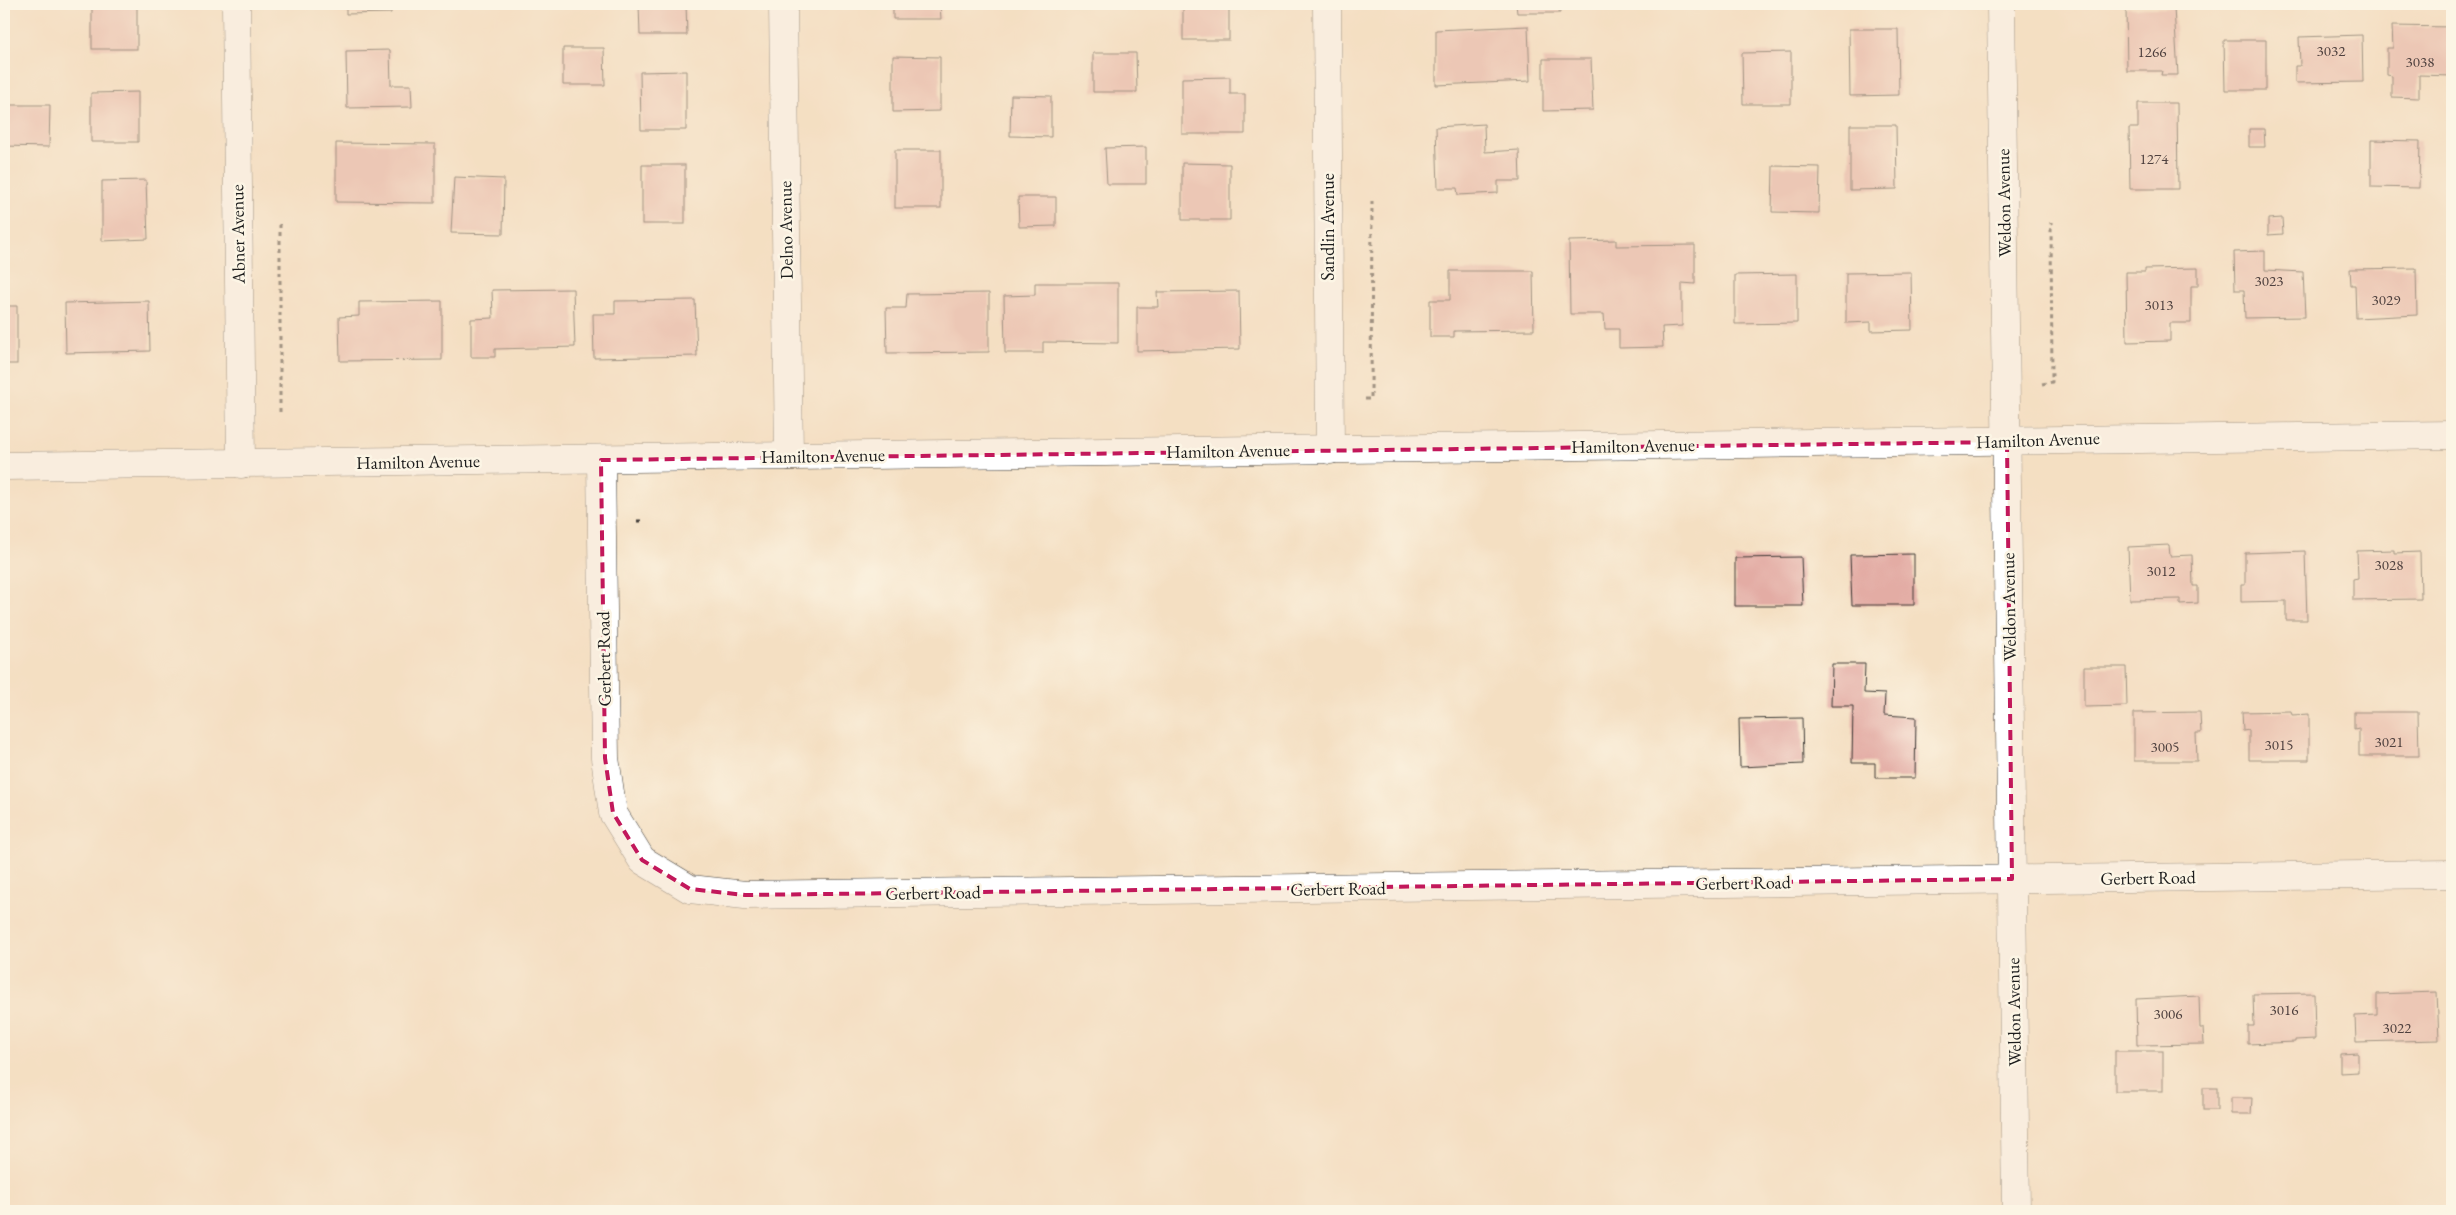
<svg xmlns="http://www.w3.org/2000/svg" width="2456" height="1215" font-family="'EB Garamond',serif">
	<rect width="100%" height="100%" fill="#fcf5e5"/>
	<filter id="ink" filterUnits="userSpaceOnUse"><feTurbulence type="fractalNoise" baseFrequency=".02" numOctaves="2"/><feDisplacementMap in="SourceGraphic" scale="10" xChannelSelector="R" yChannelSelector="G"/><feConvolveMatrix kernelMatrix="1 2 1 2 8 2 1 2 1" color-interpolation-filters="sRGB"/></filter>
	<filter id="wash" filterUnits="userSpaceOnUse"><feTurbulence type="fractalNoise" baseFrequency=".0096" numOctaves="4" result="noise"/><feDisplacementMap in="SourceGraphic" scale="20" xChannelSelector="R" yChannelSelector="G"/><feGaussianBlur stdDeviation="1.12" result="paint"/><feColorMatrix in="noise" values="0 0 0 0 0 0 0 0 0 0 0 0 0 0 0 0 0 1.4 0 .05"/><feComposite in="paint" operator="in"/></filter>
	<g filter="url(#wash)">
		<rect width="100%" height="100%" fill="#f4dfc2"/>
		<g id="blocks">
			<g fill="#e3aca4">
				<rect x="92" y="4" width="45" height="45"/>
				<polygon points="346,4 391,4 391,13 346,14"/>
				<polygon points="639,4 686,4 687,35 640,35"/>
				<polygon points="893,4 940,4 941,19 893,19"/>
				<rect x="1183" y="4" width="46" height="36"/>
				<polygon points="1516,4 1560,4 1560,13 1517,13"/>
				<polygon points="2126,8 2174,8 2178,75 2161,75 2162,71 2127,71"/>
				<polygon points="1528,26 1530,81 1436,85 1436,30"/>
				<polygon points="2392,26 2452,27 2452,76 2419,75 2419,98 2392,97 2392,76 2387,75 2387,48 2393,48"/>
				<polygon points="1849,29 1898,29 1899,95 1850,96"/>
				<polygon points="2362,35 2363,82 2295,83 2295,66 2300,66 2299,37"/>
				<polygon points="2224,40 2266,40 2266,90 2225,90"/>
				<polygon points="563,48 604,48 605,85 563,85"/>
				<polygon points="390,50 391,85 411,85 412,107 347,108 346,51"/>
				<polygon points="1791,52 1791,104 1743,104 1742,53"/>
				<polygon points="1093,53 1136,53 1137,92 1093,92"/>
				<polygon points="893,56 940,57 940,111 893,112"/>
				<polygon points="1543,59 1591,59 1593,110 1543,111"/>
				<polygon points="686,71 686,130 641,130 640,72"/>
				<polygon points="1230,77 1230,94 1245,94 1245,134 1182,134 1182,78"/>
				<polygon points="138,92 138,142 91,142 91,93"/>
				<polygon points="1011,95 1051,96 1051,137 1010,136"/>
				<polygon points="2138,103 2177,103 2178,189 2130,189 2129,128 2138,128"/>
				<polygon points="4,105 50,105 49,147 4,146"/>
				<polygon points="1484,124 1485,152 1519,150 1520,181 1498,181 1498,193 1458,195 1457,188 1438,188 1436,127"/>
				<polygon points="1850,125 1896,125 1897,189 1850,190"/>
				<polygon points="2249,129 2264,129 2265,147 2249,147"/>
				<polygon points="2371,140 2420,141 2419,188 2371,187"/>
				<polygon points="336,143 435,144 435,203 336,202"/>
				<polygon points="1146,147 1146,184 1107,184 1105,148"/>
				<rect x="895" y="150" width="46" height="58"/>
				<polygon points="1182,163 1230,164 1230,220 1182,220"/>
				<rect x="642" y="165" width="43" height="59"/>
				<polygon points="1773,166 1820,167 1819,213 1772,212"/>
				<polygon points="454,177 504,179 503,234 451,233"/>
				<polygon points="146,180 148,239 102,241 102,181"/>
				<polygon points="1018,197 1056,197 1056,226 1019,227"/>
				<polygon points="2282,218 2283,234 2268,235 2268,219"/>
				<polygon points="1616,240 1616,246 1695,245 1695,284 1682,283 1682,326 1662,327 1663,347 1619,348 1619,329 1605,329 1604,314 1570,314 1569,241"/>
				<polygon points="2265,251 2265,270 2303,272 2305,317 2245,318 2244,290 2235,290 2234,252"/>
				<polygon points="2198,268 2198,286 2191,286 2191,323 2170,323 2170,341 2127,342 2126,272 2145,272 2145,269"/>
				<polygon points="2416,268 2417,315 2356,318 2355,285 2351,285 2350,269"/>
				<polygon points="1450,271 1533,271 1534,330 1454,331 1454,337 1430,337 1430,300 1450,300"/>
				<polygon points="1911,272 1912,330 1871,331 1871,322 1846,323 1846,273"/>
				<polygon points="1797,274 1797,323 1735,324 1735,275"/>
				<polygon points="1035,283 1118,283 1118,343 1043,342 1043,353 1005,353 1004,296 1035,295"/>
				<polygon points="573,289 575,347 495,349 495,357 471,357 471,319 493,318 492,290"/>
				<polygon points="1239,291 1240,349 1137,351 1137,307 1158,307 1157,292"/>
				<polygon points="989,293 989,352 887,353 886,308 906,308 907,294"/>
				<polygon points="695,300 697,356 594,358 593,314 615,314 615,301"/>
				<polygon points="149,301 150,351 66,353 65,303"/>
				<polygon points="442,301 442,360 340,361 339,317 359,316 359,302"/>
				<rect x="4" y="306" width="13" height="58"/>
				<polygon points="2169,545 2170,556 2192,555 2193,586 2198,586 2198,603 2180,604 2180,599 2130,600 2128,547"/>
				<polygon points="2394,550 2394,553 2420,552 2421,599 2353,600 2353,579 2358,578 2357,551"/>
				<polygon points="2305,551 2307,620 2286,620 2286,601 2241,602 2241,585 2245,585 2245,553"/>
				<polygon points="1914,554 1914,605 1852,605 1850,555"/>
				<polygon points="1801,557 1803,606 1735,606 1735,558"/>
				<polygon points="1832,664 1865,664 1864,693 1885,694 1884,715 1916,717 1915,778 1875,778 1875,763 1852,763 1853,706 1831,706"/>
				<polygon points="2084,667 2126,667 2127,706 2084,707"/>
				<polygon points="2291,711 2292,715 2309,714 2309,760 2249,760 2249,730 2243,731 2242,712"/>
				<polygon points="2200,712 2201,733 2196,733 2197,761 2134,761 2134,713"/>
				<polygon points="2354,712 2418,712 2419,756 2359,756 2359,728 2354,729"/>
				<polygon points="1802,718 1803,764 1740,767 1739,719"/>
				<polygon points="2437,992 2439,1040 2356,1042 2355,1016 2377,1015 2377,994"/>
				<polygon points="2314,993 2315,1039 2295,1040 2295,1042 2248,1044 2248,1026 2254,1026 2253,994"/>
				<polygon points="2199,996 2200,1028 2203,1028 2204,1044 2137,1045 2136,999"/>
				<rect x="2115" y="1051" width="48" height="40"/>
				<polygon points="2358,1053 2358,1072 2340,1073 2340,1054"/>
				<rect x="2203" y="1088" width="14" height="22"/>
				<polygon points="2231,1098 2252,1098 2251,1114 2231,1114"/>
			</g>
		</g>
	</g>
	<g filter="url(#ink)">
		<use href="#blocks" fill-opacity="0" stroke="#3c3935" stroke-width="1"/>
		<g fill="none" stroke-linecap="round" stroke-linejoin="round">
			<g stroke="#3c3935" stroke-width="29">
				<g id="minor">
					<polyline points="236,4 241,464"/>
					<polyline points="783,4 789,456"/>
					<polyline points="1327,4 1330,450"/>
					<polyline points="2001,4 2016,1211"/>
					<polyline points="601,460 605,758 613,813 642,860 690,889 745,895 2452,874"/>
					<polyline points="4,466 2452,435"/>
				</g>
			</g>
			<g stroke="#3c3935" stroke-width="3" stroke-dasharray="4 4" stroke-linecap="butt">
				<polyline points="2042,384 2052,382 2051,222"/>
				<polyline points="1365,399 1371,399 1372,201"/>
				<polyline points="280,412 280,222"/>
				<polyline points="637,521 645,521"/>
			</g>
			<use href="#minor" stroke="#fff" stroke-width="28"/>
		</g>
	</g>
	<path d="M0 0H2456V1215H0ZM2007 442 2012 879 745 895 690 889 642 860 613 813 605 758 601 460Z" fill="#f4dfc2" fill-opacity=".55" fill-rule="evenodd"/>
	<path fill="none" stroke="#c2185b" stroke-width="4" stroke-dasharray="10 6" stroke-linejoin="round" d="M2007 442 2012 879 745 895 690 889 642 860 613 813 605 758 601 460Z"/>
	<g text-anchor="middle" stroke-width="5" stroke-linejoin="round" paint-order="stroke">
		<g font-size="15" fill="#4e403e">
			<text x="2331" y="56">3032</text>
			<text x="2152" y="57">1266</text>
			<text x="2420" y="67">3038</text>
			<text x="2154" y="164">1274</text>
			<text x="2269" y="286">3023</text>
			<text x="2386" y="305">3029</text>
			<text x="2159" y="310">3013</text>
			<text x="2389" y="570">3028</text>
			<text x="2161" y="576">3012</text>
			<text x="2389" y="747">3021</text>
			<text x="2279" y="750">3015</text>
			<text x="2165" y="752">3005</text>
			<text x="2284" y="1015">3016</text>
			<text x="2168" y="1019">3006</text>
			<text x="2397" y="1033">3022</text>
		</g>
		<g font-size="18" fill="#1c1c1c" stroke="#fcf5e5">
			<text transform="translate(2004 203) rotate(-91)" y="6">Weldon Avenue</text>
			<text transform="translate(1328 227) rotate(-90)" y="6">Sandlin Avenue</text>
			<text transform="translate(786 230) rotate(-91)" y="6">Delno Avenue</text>
			<text transform="translate(238 234) rotate(-91)" y="6">Abner Avenue</text>
			<text transform="translate(2038 440) rotate(-2)" y="6">Hamilton Avenue</text>
			<text transform="translate(1633 446) rotate(-1)" y="6">Hamilton Avenue</text>
			<text transform="translate(1228 451) rotate(-1)" y="6">Hamilton Avenue</text>
			<text transform="translate(823 456) rotate(-1)" y="6">Hamilton Avenue</text>
			<text transform="translate(418 462) rotate(-1)" y="6">Hamilton Avenue</text>
			<text transform="translate(2009 607) rotate(-91)" y="6">Weldon Avenue</text>
			<text transform="translate(604 659) rotate(-91)" y="6">Gerbert Road</text>
			<text transform="translate(2148 878) rotate(-1)" y="6">Gerbert Road</text>
			<text transform="translate(1743 883) rotate(-1)" y="6">Gerbert Road</text>
			<text transform="translate(1338 889) rotate(-1)" y="6">Gerbert Road</text>
			<text transform="translate(933 893) rotate(-1)" y="6">Gerbert Road</text>
			<text transform="translate(2014 1012) rotate(-91)" y="6">Weldon Avenue</text>
		</g>
	</g>
	<rect width="2456" height="1215" fill="none" stroke="#fcf5e5" stroke-width="20"/>
</svg>
